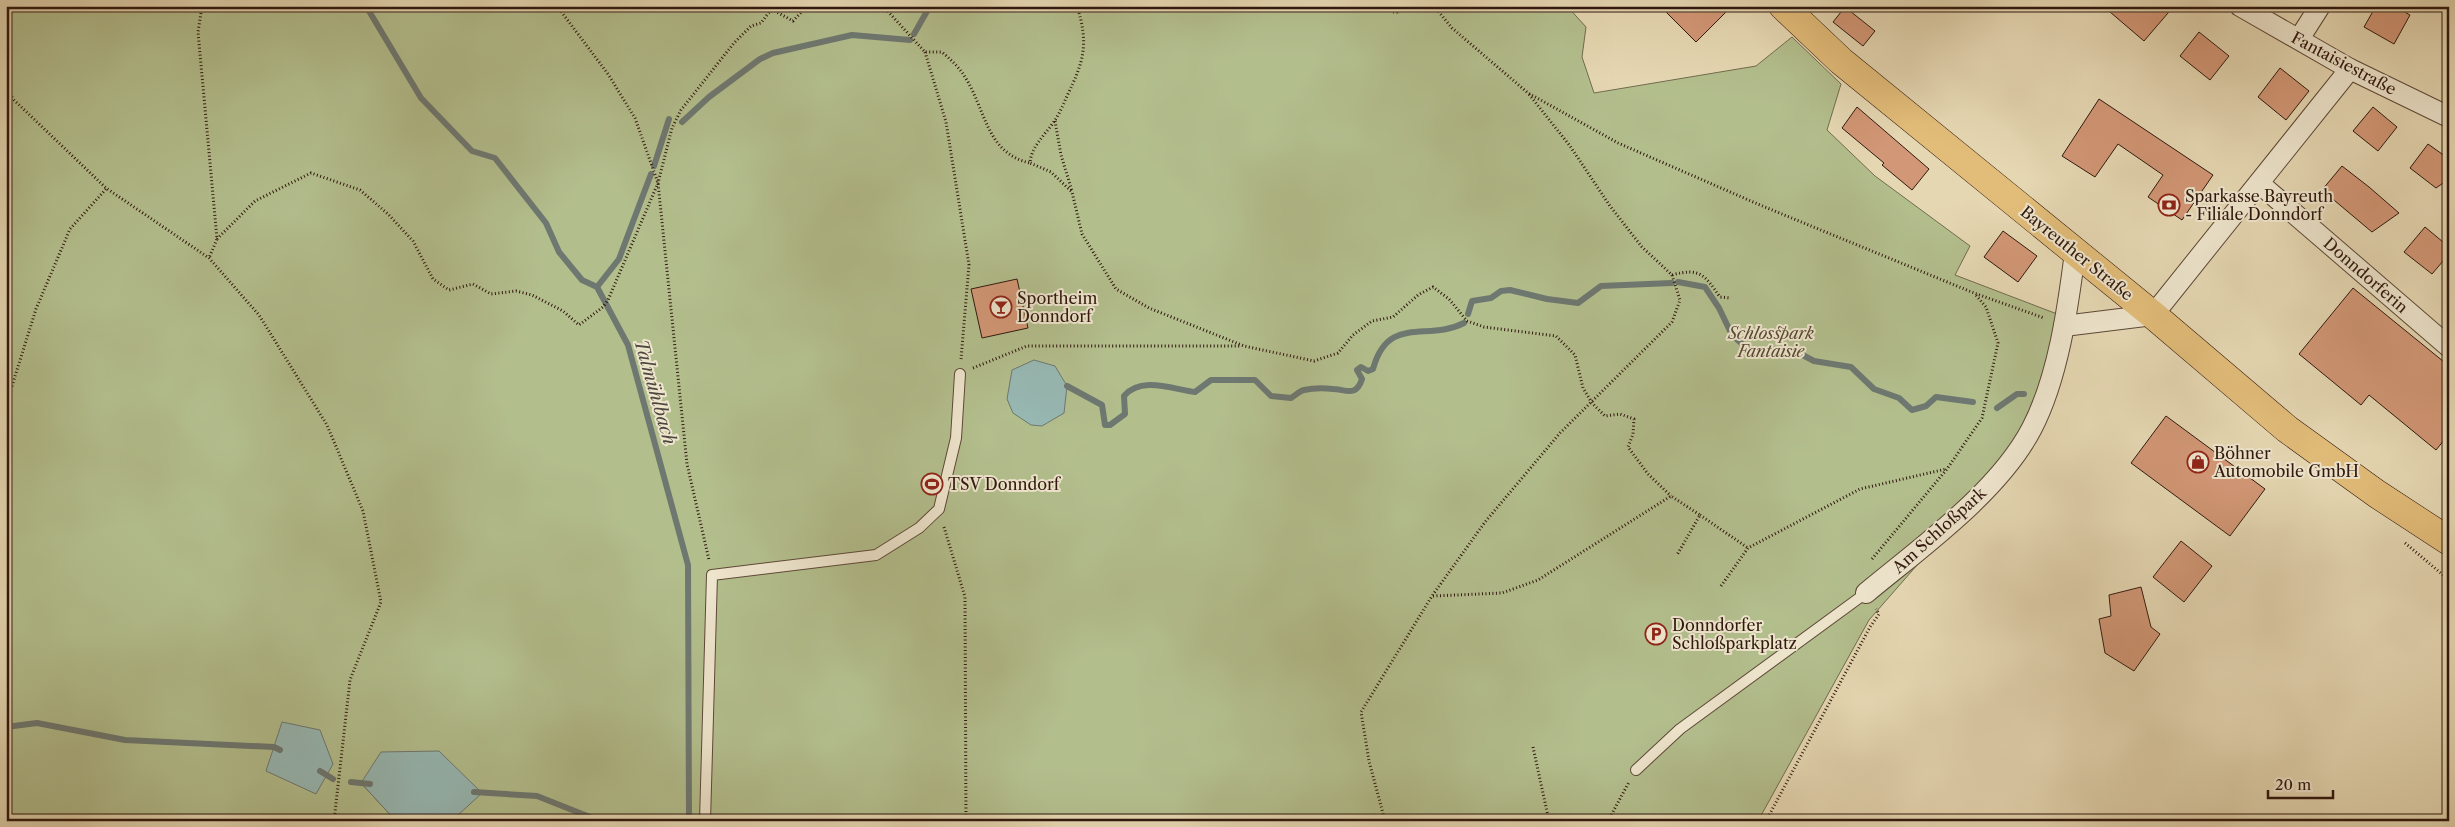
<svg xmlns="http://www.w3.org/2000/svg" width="2455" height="827" font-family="'Libre Caslon Text',serif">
	<rect width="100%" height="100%" fill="#e5d7b2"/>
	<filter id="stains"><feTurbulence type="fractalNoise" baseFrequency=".004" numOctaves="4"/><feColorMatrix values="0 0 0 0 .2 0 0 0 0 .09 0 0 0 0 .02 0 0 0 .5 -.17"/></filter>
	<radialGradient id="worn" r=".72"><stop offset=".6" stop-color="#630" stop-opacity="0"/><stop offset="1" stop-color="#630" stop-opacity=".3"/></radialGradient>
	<polygon fill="#b3be8d" stroke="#726b4e" points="6,6 1567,6 1586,27 1582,57 1594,93 1756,66 1792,37 1841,84 1827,130 1875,176 1970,246 1955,275 2065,317 2016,452 1869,620 1758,821 439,821 457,816 361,783 396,821 6,821"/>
	<g fill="#97b8b3" stroke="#6e7871">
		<polygon points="1034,360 1055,366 1067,386 1064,413 1042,426 1031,425 1013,413 1007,399 1012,370"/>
		<polygon points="282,722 320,730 333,764 316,794 266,771"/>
		<polygon points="439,751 482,793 457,816 439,821 396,821 361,783 381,752"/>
	</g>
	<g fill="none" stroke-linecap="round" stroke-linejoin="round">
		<g stroke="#6e7871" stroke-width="6">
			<polyline points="366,6 421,98 472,151 495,158 546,223 559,252 582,280 597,287 628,345 688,565 689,821"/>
			<polyline points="914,34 930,6"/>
			<polyline points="682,122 709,97 760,59 773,53 852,35 910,40"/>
			<polyline points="654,166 669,119"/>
			<polyline points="1678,282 1705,287 1719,308 1732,335 1748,349 1793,350 1814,361 1851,367 1874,389 1899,398 1912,410 1926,406 1936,397 1973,402"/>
			<polyline points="597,287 619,259 651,174"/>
			<polyline points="1468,314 1472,301 1491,298 1501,291 1510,290 1547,299 1578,303 1601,286 1672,283"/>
			<path d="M1067 386 1102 405 1105 425H1110L1125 414 1124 396C1141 376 1172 389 1195 392L1211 380H1255L1271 396 1291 398C1295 396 1299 391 1304 390 1313 388 1324 388 1333 389 1345 389 1356 398 1362 379L1357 370 1361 367 1368 371 1373 369C1388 314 1427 342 1464 323"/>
			<polyline points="1997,408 2017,394 2024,394"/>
			<polyline points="6,727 37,723 125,740 274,747 280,750"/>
			<polyline points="320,771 333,779"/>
			<polyline points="351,782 370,784"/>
			<polyline points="474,792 537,796 600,821"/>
		</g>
	</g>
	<g fill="#d29776" stroke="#30180e">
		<polygon points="1660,6 1732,6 1696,42"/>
		<polygon points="2103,6 2174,6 2144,41"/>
		<polygon points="2376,6 2394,6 2410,15 2394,44 2364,27"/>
		<polygon points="1845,7 1875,31 1863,46 1833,22"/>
		<polygon points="2199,32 2229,56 2210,80 2180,56"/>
		<polygon points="2280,68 2309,91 2286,120 2258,97"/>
		<polygon points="2099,99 2213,175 2182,220 2148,197 2163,175 2118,144 2095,177 2062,156"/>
		<polygon points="1857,107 1929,169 1912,190 1882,165 1884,163 1842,128"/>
		<polygon points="2373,107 2397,127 2378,151 2353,131"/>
		<polygon points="2428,144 2449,159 2449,179 2436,188 2410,168"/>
		<polygon points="2342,166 2369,187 2399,213 2372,232 2322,190"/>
		<polygon points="2425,227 2449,247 2449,254 2432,274 2404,252"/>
		<polygon points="2003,231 2037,256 2018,282 1984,257"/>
		<polygon points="1017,279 1028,328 982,338 971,289"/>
		<polygon points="2353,288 2449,366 2449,434 2436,450 2369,395 2361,405 2299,354"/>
		<polygon points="2166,416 2265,489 2230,536 2131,463"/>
		<polygon points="2181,541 2212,566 2184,602 2153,577"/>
		<polygon points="2141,587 2151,627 2160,634 2134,671 2105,653 2099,619 2111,616 2109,595"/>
	</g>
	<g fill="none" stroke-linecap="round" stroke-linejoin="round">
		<g stroke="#5d4837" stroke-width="12">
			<g id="service">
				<polyline points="1636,770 1680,729 1866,593"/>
				<polyline points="705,821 712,575 876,555 919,528 939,509 956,438 960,374"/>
			</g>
		</g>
		<g stroke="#5d4837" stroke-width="22">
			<g id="minor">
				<polyline points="2240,6 2350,69 2449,117"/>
				<polyline points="2299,39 2320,6"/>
				<polyline points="2260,184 2449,347"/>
				<polyline points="2064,326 2153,315 2350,69"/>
				<path d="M1866 593C1920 548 1999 492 2032 428 2058 378 2068 308 2075 252"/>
			</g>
		</g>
		<g stroke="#30180e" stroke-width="29">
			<polyline id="primary" points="1783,6 1841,61 2153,315 2287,429 2377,494 2449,541"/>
		</g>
		<g stroke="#30180e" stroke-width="3" stroke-dasharray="1 2.5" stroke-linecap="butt">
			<polyline points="202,6 198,32 217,239 209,258"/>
			<polyline points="557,6 608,74 635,118 658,183 687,464 709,560"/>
			<path d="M883 6 925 52H942C951 60 959 67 965 77 986 110 986 153 1030 163"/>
			<path d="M1077 6C1089 44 1084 61 1067 96 1063 105 1059 115 1053 123 1044 136 1031 147 1030 163L1051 172 1072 192 1082 234 1116 289 1149 308 1244 346 1314 361 1338 353 1353 335 1372 321 1393 317 1418 295 1433 287 1449 299 1467 321 1484 327 1556 336 1575 355 1583 388 1592 403 1605 416 1620 414 1634 419 1633 434 1628 447 1648 474 1671 496"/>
			<polyline points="1434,6 1452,28 1528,93 1618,143 1760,205 1974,293 2044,318"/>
			<polyline points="1397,8 1397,12 1392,12 1393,7 1400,6"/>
			<polyline points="925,52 946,122 969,265 961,359"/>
			<polyline points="6,88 14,100 106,188 209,258 259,315 327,425 363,511 381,602 350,680 334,821"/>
			<polyline points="1055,121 1061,155 1072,191"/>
			<polyline points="217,239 255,201 311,173 360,190 388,214 413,241 433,279 449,290 473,284 491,294 516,291 532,295 563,311 579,325 603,307 608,300 658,183 672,128 681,110 734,43 751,26 761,23 770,11 775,11 793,21 807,6"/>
			<path d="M1672 275C1701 267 1705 276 1720 297L1731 298"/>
			<polyline points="973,368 1027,346 1240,346"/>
			<polyline points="6,390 12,386 36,309 70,229 106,189"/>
			<polyline points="1700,515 1748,548"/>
			<polyline points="944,527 965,597 966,821"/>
			<polyline points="2405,543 2449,580"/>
			<polyline points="1872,559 1947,469 1982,418 1998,343 1986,307 1975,294"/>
			<polyline points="1721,586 1748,548 1860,489 1946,469"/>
			<polyline points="1433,596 1502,593 1538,580 1671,496 1700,515 1677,555"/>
			<polyline points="1533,747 1549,821"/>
			<polyline points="1385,821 1369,761 1361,712 1432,596 1485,522 1560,433 1672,322 1680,300 1672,275 1642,247 1610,206 1570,146 1528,93"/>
			<polyline points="1608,821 1629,782"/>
			<polyline points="1766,821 1870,627 1879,614 1876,609"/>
		</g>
		<use href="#service" stroke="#eee5cd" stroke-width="10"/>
		<use href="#minor" stroke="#eee5cd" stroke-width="20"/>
		<use href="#primary" stroke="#e2bc79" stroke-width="28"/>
	</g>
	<defs>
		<g id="bank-ring" transform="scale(1.125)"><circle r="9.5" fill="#eee5cd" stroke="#8f2418" stroke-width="1.5"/><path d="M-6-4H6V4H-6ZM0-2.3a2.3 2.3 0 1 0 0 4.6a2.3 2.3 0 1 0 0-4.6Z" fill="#8f2418"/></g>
		<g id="bar-ring" transform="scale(1.125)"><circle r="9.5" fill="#eee5cd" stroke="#8f2418" stroke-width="1.5"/><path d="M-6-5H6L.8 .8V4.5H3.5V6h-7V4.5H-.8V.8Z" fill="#8f2418"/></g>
		<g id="shop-ring" transform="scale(1.125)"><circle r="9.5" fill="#eee5cd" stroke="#8f2418" stroke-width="1.5"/><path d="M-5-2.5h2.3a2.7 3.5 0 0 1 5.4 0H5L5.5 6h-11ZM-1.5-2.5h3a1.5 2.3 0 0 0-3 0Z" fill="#8f2418"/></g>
		<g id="stadium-ring" transform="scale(1.125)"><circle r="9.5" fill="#eee5cd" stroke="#8f2418" stroke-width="1.5"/><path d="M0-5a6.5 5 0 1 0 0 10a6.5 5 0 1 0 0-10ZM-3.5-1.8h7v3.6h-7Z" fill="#8f2418"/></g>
		<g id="parking-ring" transform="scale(1.125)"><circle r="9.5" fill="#eee5cd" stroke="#8f2418" stroke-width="1.5"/><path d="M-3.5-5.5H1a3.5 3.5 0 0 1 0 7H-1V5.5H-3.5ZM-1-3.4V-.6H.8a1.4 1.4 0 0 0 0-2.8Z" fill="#8f2418"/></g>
	</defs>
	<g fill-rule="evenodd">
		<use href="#bank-ring" x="2169" y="205"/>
		<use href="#bar-ring" x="1001" y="307"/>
		<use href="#shop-ring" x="2198" y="462"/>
		<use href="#stadium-ring" x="932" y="484"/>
		<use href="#parking-ring" x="1656" y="634"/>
	</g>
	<g text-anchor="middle" stroke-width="4" stroke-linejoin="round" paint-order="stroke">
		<g font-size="16" fill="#30180e" stroke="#eee5cd">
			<text transform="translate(2344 63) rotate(28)" y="6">Fantaisiestraße</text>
			<text transform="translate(2077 253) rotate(39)" y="6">Bayreuther Straße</text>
			<text transform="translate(2366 275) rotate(41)" y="6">Donndorferin</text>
			<text transform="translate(1939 530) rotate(-42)" y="6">Am Schloßpark</text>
		</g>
		<g font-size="16" fill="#30180e" stroke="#eee5cd" text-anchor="start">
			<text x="2185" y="202">Sparkasse Bayreuth<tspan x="2185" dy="18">- Filiale Donndorf</tspan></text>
			<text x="1017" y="304">Sportheim<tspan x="1017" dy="18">Donndorf</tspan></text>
			<text x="2214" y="459">Böhner<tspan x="2214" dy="18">Automobile GmbH</tspan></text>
			<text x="948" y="490">TSV Donndorf</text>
			<text x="1672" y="631">Donndorfer<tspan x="1672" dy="18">Schloßparkplatz</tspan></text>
		</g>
		<g font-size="16" font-style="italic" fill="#574a34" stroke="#eee5cd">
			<text x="1771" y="339">Schlosspark<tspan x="1771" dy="18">Fantaisie</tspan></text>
		</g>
		<g font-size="18" font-style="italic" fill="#4f4840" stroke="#eee5cd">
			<text transform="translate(655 392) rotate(74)" y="6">Talmühlbach</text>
		</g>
	</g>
	<rect width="2455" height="827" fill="none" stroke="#e5d7b2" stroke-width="25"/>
	<rect x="8" y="8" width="2440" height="812" fill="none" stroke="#30180e" stroke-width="2.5"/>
	<rect x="12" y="12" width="2430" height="802" fill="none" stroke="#30180e"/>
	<path d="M2268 790v8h65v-8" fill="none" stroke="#30180e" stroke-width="2.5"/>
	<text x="2275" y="790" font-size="15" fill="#30180e" stroke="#eee5cd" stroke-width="4" paint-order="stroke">20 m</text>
	<rect width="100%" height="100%" filter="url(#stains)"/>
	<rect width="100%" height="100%" fill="url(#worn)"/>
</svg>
